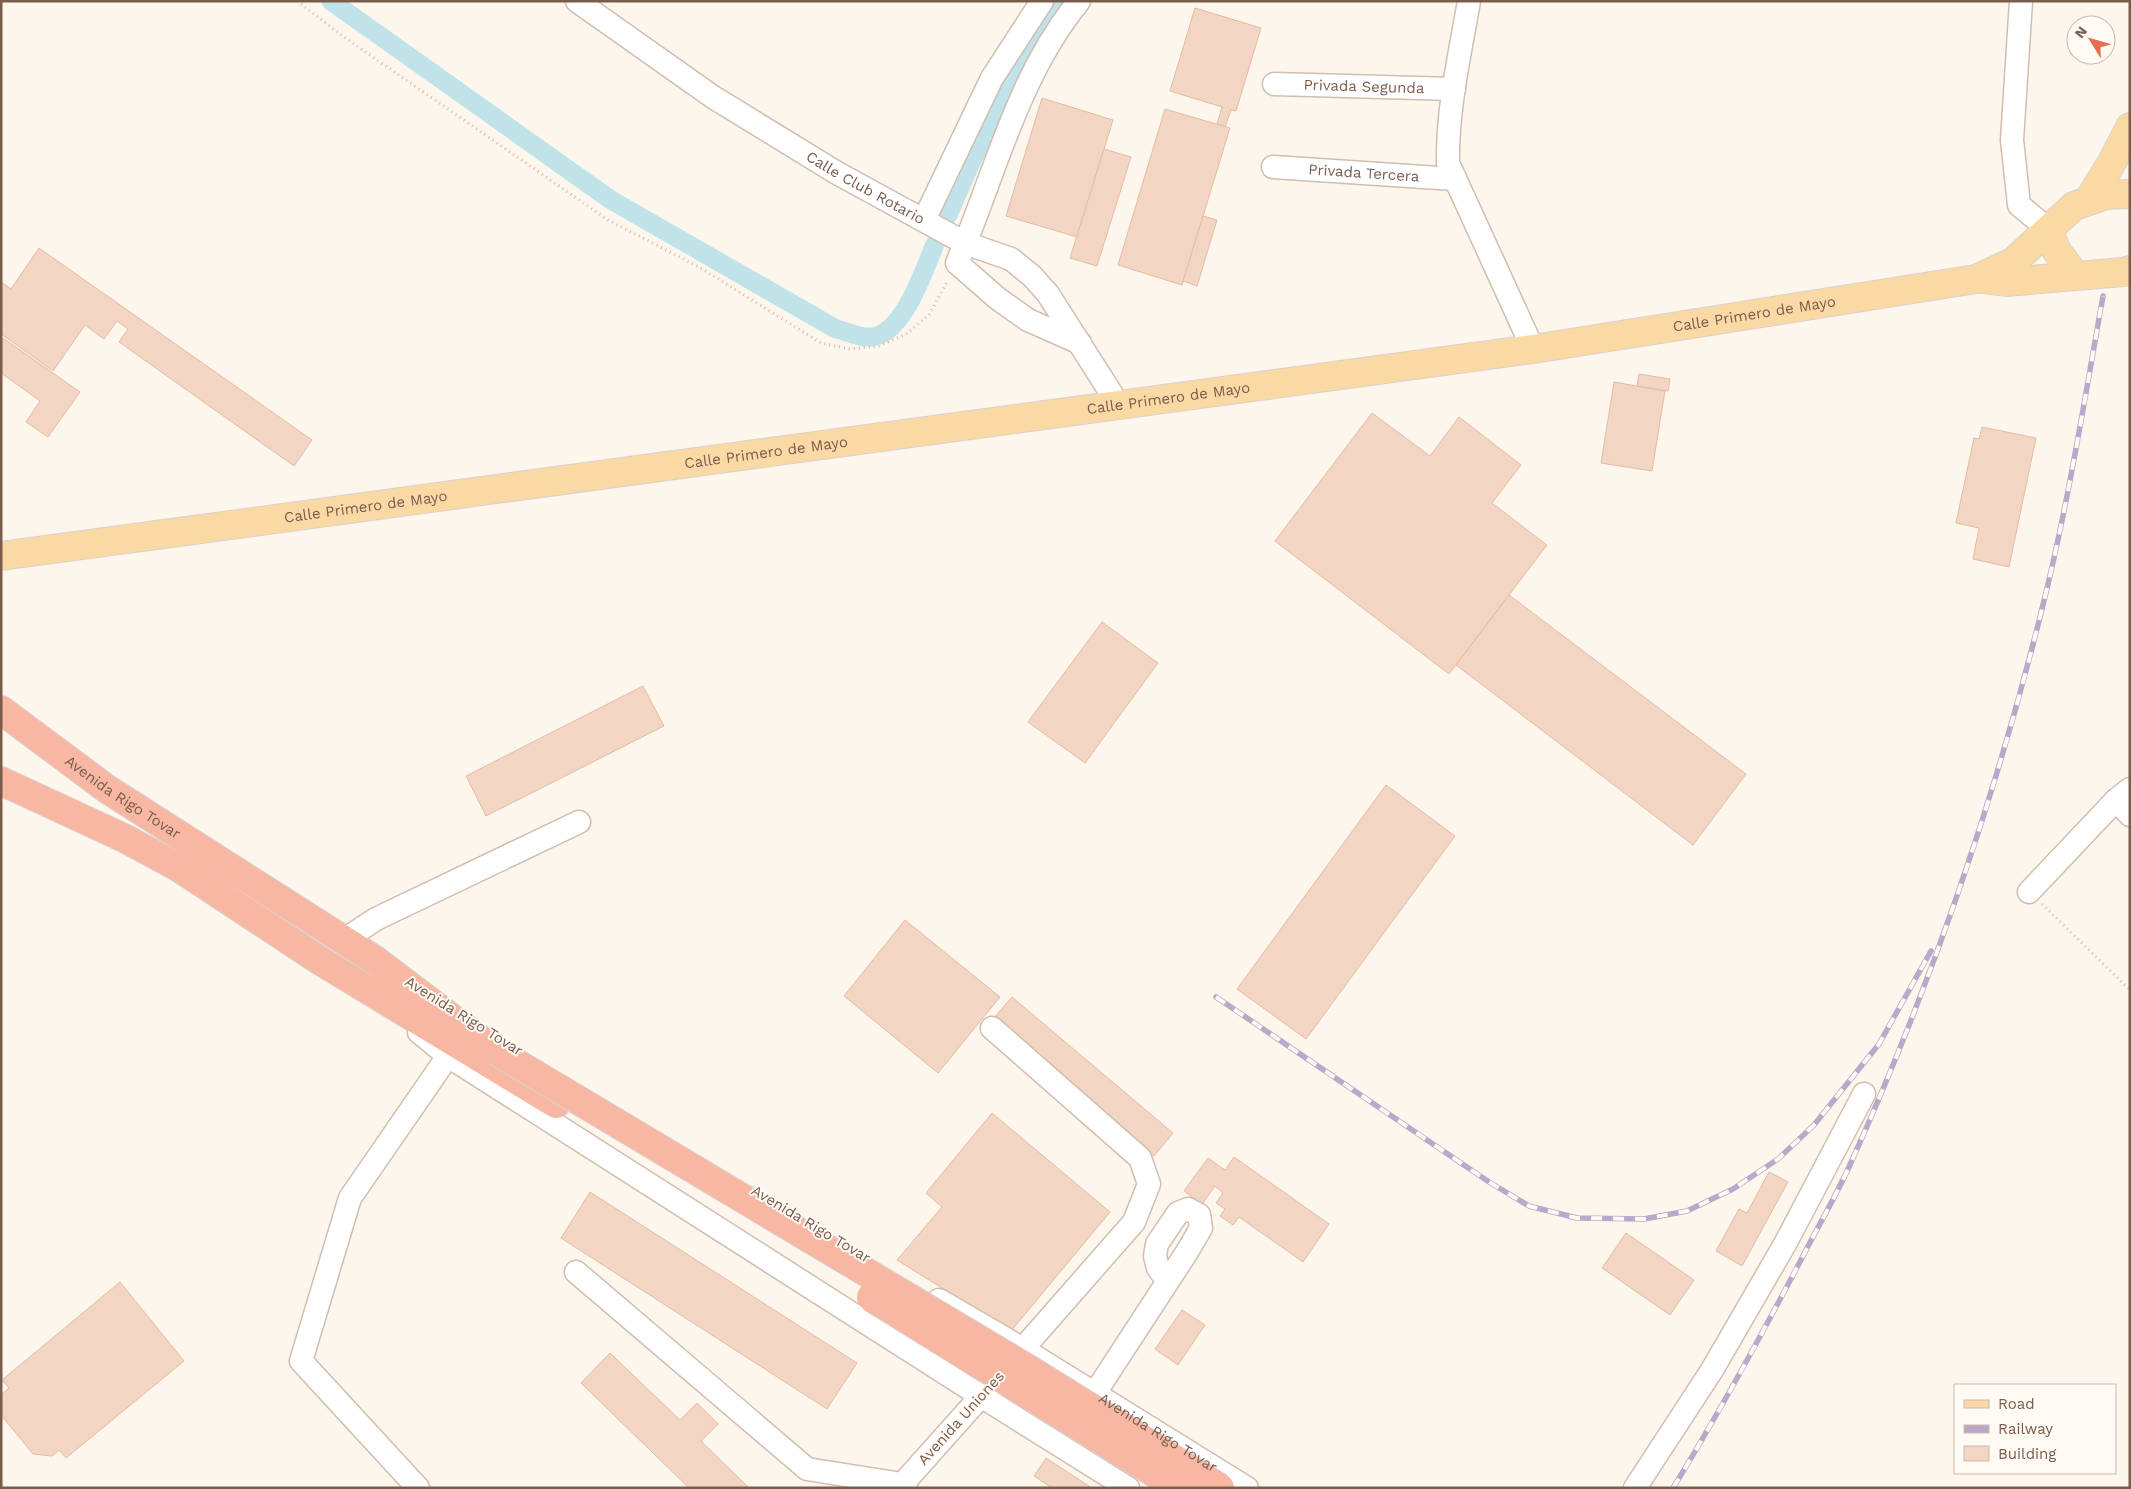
<svg xmlns="http://www.w3.org/2000/svg" width="2131" height="1489" font-family="'Work Sans',sans-serif">
	<rect width="100%" height="100%" fill="#fdf6ec"/>
	<g fill="none" stroke-linecap="round" stroke-linejoin="round">
		<g stroke="#bfe3e8" stroke-width="19">
			<path d="M331 1 611 200 836 329C846 331 860 338 870 337 903 336 924 270 935 244"/>
			<polyline points="948,215 973,158 1036,38 1063,1"/>
		</g>
	</g>
	<g fill="#f3d5c3" stroke="#e6bba3">
		<polygon points="1195,8 1261,28 1236,111 1231,110 1225,127 1217,124 1222,107 1170,91"/>
		<polygon points="1042,98 1113,120 1077,237 1006,216"/>
		<polygon points="1165,109 1230,128 1182,285 1118,265"/>
		<polygon points="1104,149 1131,157 1097,266 1070,258"/>
		<polygon points="1203,216 1217,220 1197,286 1183,281"/>
		<polygon points="39,248 312,440 294,466 119,342 128,329 117,321 104,339 85,325 53,371 1,334 1,282 11,289"/>
		<polygon points="3,338 80,392 48,437 26,422 40,401 1,373 1,340"/>
		<polygon points="1639,374 1670,379 1668,391 1637,386"/>
		<polygon points="1614,382 1665,391 1652,471 1601,463"/>
		<polygon points="1372,413 1430,456 1459,417 1521,465 1492,503 1547,545 1449,674 1275,541"/>
		<polygon points="1982,427 2036,438 2009,567 1973,559 1979,528 1956,523 1974,438 1979,439"/>
		<polygon points="1509,595 1746,774 1693,845 1456,665"/>
		<polygon points="1102,622 1158,663 1085,763 1028,722"/>
		<polygon points="643,686 664,726 486,816 466,776"/>
		<polygon points="1386,785 1455,836 1306,1039 1237,989"/>
		<polygon points="905,920 1000,997 938,1073 844,996"/>
		<polygon points="1012,997 1173,1133 1154,1156 993,1019"/>
		<polygon points="992,1113 1110,1212 1011,1331 897,1260 942,1207 926,1193"/>
		<polygon points="1234,1157 1329,1224 1303,1262 1239,1217 1233,1225 1220,1216 1225,1209 1216,1203 1223,1193 1215,1186 1202,1204 1184,1191 1208,1158 1225,1170"/>
		<polygon points="1769,1172 1788,1182 1742,1266 1716,1251 1739,1209 1747,1213"/>
		<polygon points="590,1192 857,1363 827,1409 561,1238"/>
		<polygon points="1626,1233 1694,1280 1670,1315 1602,1268"/>
		<polygon points="120,1282 184,1361 66,1458 59,1450 52,1456 33,1454 1,1415 2,1394 9,1388 2,1380"/>
		<polygon points="1182,1310 1205,1325 1178,1365 1155,1349"/>
		<polygon points="610,1353 680,1420 697,1403 718,1424 701,1441 749,1488 689,1488 581,1383"/>
		<polygon points="1046,1458 1092,1488 1052,1488 1034,1476"/>
	</g>
	<g fill="none" stroke-linecap="round" stroke-linejoin="round">
		<g stroke="#d1beb0" stroke-width="25">
			<g id="minor">
				<path id="s1" d="M577 1 713 97 837 173 965 243 1011 259 1032 276 1048 294 1118 404"/>
				<path d="M1079 1C1017 77 995 175 957 263L997 298 1028 320 1080 343"/>
				<path d="M1469 1C1460 54 1447 109 1448 163L1533 349"/>
				<polyline points="2021,1 2012,140 2019,205 2049,230"/>
				<path id="s2" d="M1274 84 1454 89"/>
				<path id="s3" d="M1273 167 1454 179"/>
				<polyline points="924,220 992,78 1042,1"/>
				<polyline points="2116,800 2130,815"/>
				<polyline points="2029,892 2116,800 2130,789"/>
				<polyline points="344,940 376,919 579,822"/>
				<polyline points="992,1028 1140,1158 1149,1184 1134,1222 1013,1360"/>
				<polyline points="419,1032 448,1056 981,1396 1128,1488"/>
				<polyline points="576,1272 807,1469 902,1484 906,1488"/>
				<path id="s4" d="M939 1300 1023 1349 1247 1488"/>
				<polyline points="1095,1393 1187,1252 1201,1228 1199,1215 1188,1209 1178,1213 1157,1244 1155,1256 1158,1268 1168,1281"/>
				<polyline points="418,1488 301,1361 350,1198 448,1056"/>
				<polyline points="899,1488 990,1386"/>
				<polyline points="1635,1488 1712,1370 1785,1244 1864,1094"/>
			</g>
		</g>
		<g stroke="#dad1cd" stroke-width="30">
			<g id="major">
				<polyline points="2088,201 2111,164 2130,127"/>
				<polyline points="2049,230 2056,250 2075,275"/>
				<polyline points="1983,279 2006,282 2123,272 2130,270"/>
				<path id="s5" d="M1 556 1533 349 1976 279 2013 262 2074 206 2106 195 2130 194"/>
			</g>
		</g>
		<g stroke="#dad1cd" stroke-width="30">
			<g id="highway">
				<path id="s6" d="M1 710 107 789 375 960 482 1041"/>
				<polyline points="1,781 124,838 178,867 319,960 556,1104"/>
			</g>
		</g>
		<g stroke="#d9b8a5" stroke-width="3" stroke-dasharray="1 4" stroke-linecap="butt">
			<polyline points="297,1 344,37 608,220 699,267 821,343 850,349 879,346 906,334 929,315 948,280"/>
			<polyline points="2042,904 2130,990"/>
		</g>
		<use href="#minor" stroke="#fff" stroke-width="22"/>
		<use href="#major" stroke="#fbd9a5" stroke-width="28"/>
		<use href="#highway" stroke="#f7b7a3" stroke-width="28"/>
		<g stroke="#b9a8c9" stroke-width="5.5">
			<g id="rail">
				<polyline points="1216,997 1489,1182 1529,1206 1577,1218 1644,1219 1687,1211 1733,1189 1778,1159 1814,1125 1838,1095 1879,1044 1931,951"/>
				<path d="M1673 1488C1719 1413 1761 1336 1802 1258 1817 1228 1835 1198 1849 1167 1929 990 1993 805 2040 617 2067 511 2084 403 2103 296"/>
			</g>
		</g>
		<use href="#rail" stroke="#fffaf3" stroke-width="4" stroke-dasharray="11" stroke-linecap="butt"/>
		<g stroke="#dad1cd" stroke-width="30" stroke-linecap="butt">
			<g id="highway-bridge">
				<polyline points="496,1051 1030,1370 1220,1488"/>
				<polyline points="871,1297 1179,1488"/>
			</g>
		</g>
		<use href="#highway-bridge" stroke="#f7b7a3" stroke-width="28"/>
	</g>
	<g text-anchor="middle" stroke-width="4" stroke-linejoin="round" paint-order="stroke">
		<g font-size="15" fill="#7a5c4d" stroke="#fffaf3">
			<text dy="5" stroke="none"><textPath href="#s2" startOffset="90">Privada Segunda</textPath></text>
			<text dy="5" stroke="none"><textPath href="#s3" startOffset="91">Privada Tercera</textPath></text>
			<text dy="5" stroke="none"><textPath href="#s1" startOffset="344">Calle Club Rotario</textPath></text>
			<text dy="5" stroke="none"><textPath href="#s5" startOffset="1770">Calle Primero de Mayo</textPath></text>
			<text dy="5" stroke="none"><textPath href="#s5" startOffset="1178">Calle Primero de Mayo</textPath></text>
			<text dy="5" stroke="none"><textPath href="#s5" startOffset="772">Calle Primero de Mayo</textPath></text>
			<text dy="5" stroke="none"><textPath href="#s5" startOffset="368">Calle Primero de Mayo</textPath></text>
			<text dy="5" stroke="none"><textPath href="#s6" startOffset="150">Avenida Rigo Tovar</textPath></text>
			<text transform="translate(464 1016) rotate(32)" y="5">Avenida Rigo Tovar</text>
			<text transform="translate(811 1224) rotate(31)" y="5">Avenida Rigo Tovar</text>
			<text transform="translate(961 1418) rotate(-48)" y="5">Avenida Uniones</text>
			<text dy="5" stroke="none"><textPath href="#s4" startOffset="256">Avenida Rigo Tovar</textPath></text>
		</g>
	</g>
	<rect width="2131" height="1489" fill="none" stroke="#7a5c4d" stroke-width="5"/>
	<rect x="1954" y="1384" width="162" height="90" fill="#fffaf3" stroke="#cabbb1"/>
	<rect x="1964" y="1400" width="25" height="8" fill="#fbd9a5" stroke="#cabbb1"/>
	<text x="1998" y="1409" font-size="15" fill="#7a5c4d">Road</text>
	<rect x="1964" y="1425" width="25" height="8" fill="#b9a8c9" stroke="#cabbb1"/>
	<text x="1998" y="1434" font-size="15" fill="#7a5c4d">Railway</text>
	<rect x="1964" y="1446" width="25" height="15" fill="#f3d5c3" stroke="#cabbb1"/>
	<text x="1998" y="1459" font-size="15" fill="#7a5c4d">Building</text>
	<g transform="translate(2091 40) rotate(307)"><circle r="24" fill="#fffaf3" stroke="#cabbb1"/>
	<path d="M0-4L9 19L0 12L-9 19Z" fill="#e76f51"/>
	<text y="-8" font-size="14" font-weight="bold" text-anchor="middle" fill="#7a5c4d">N</text>
	</g>
</svg>
